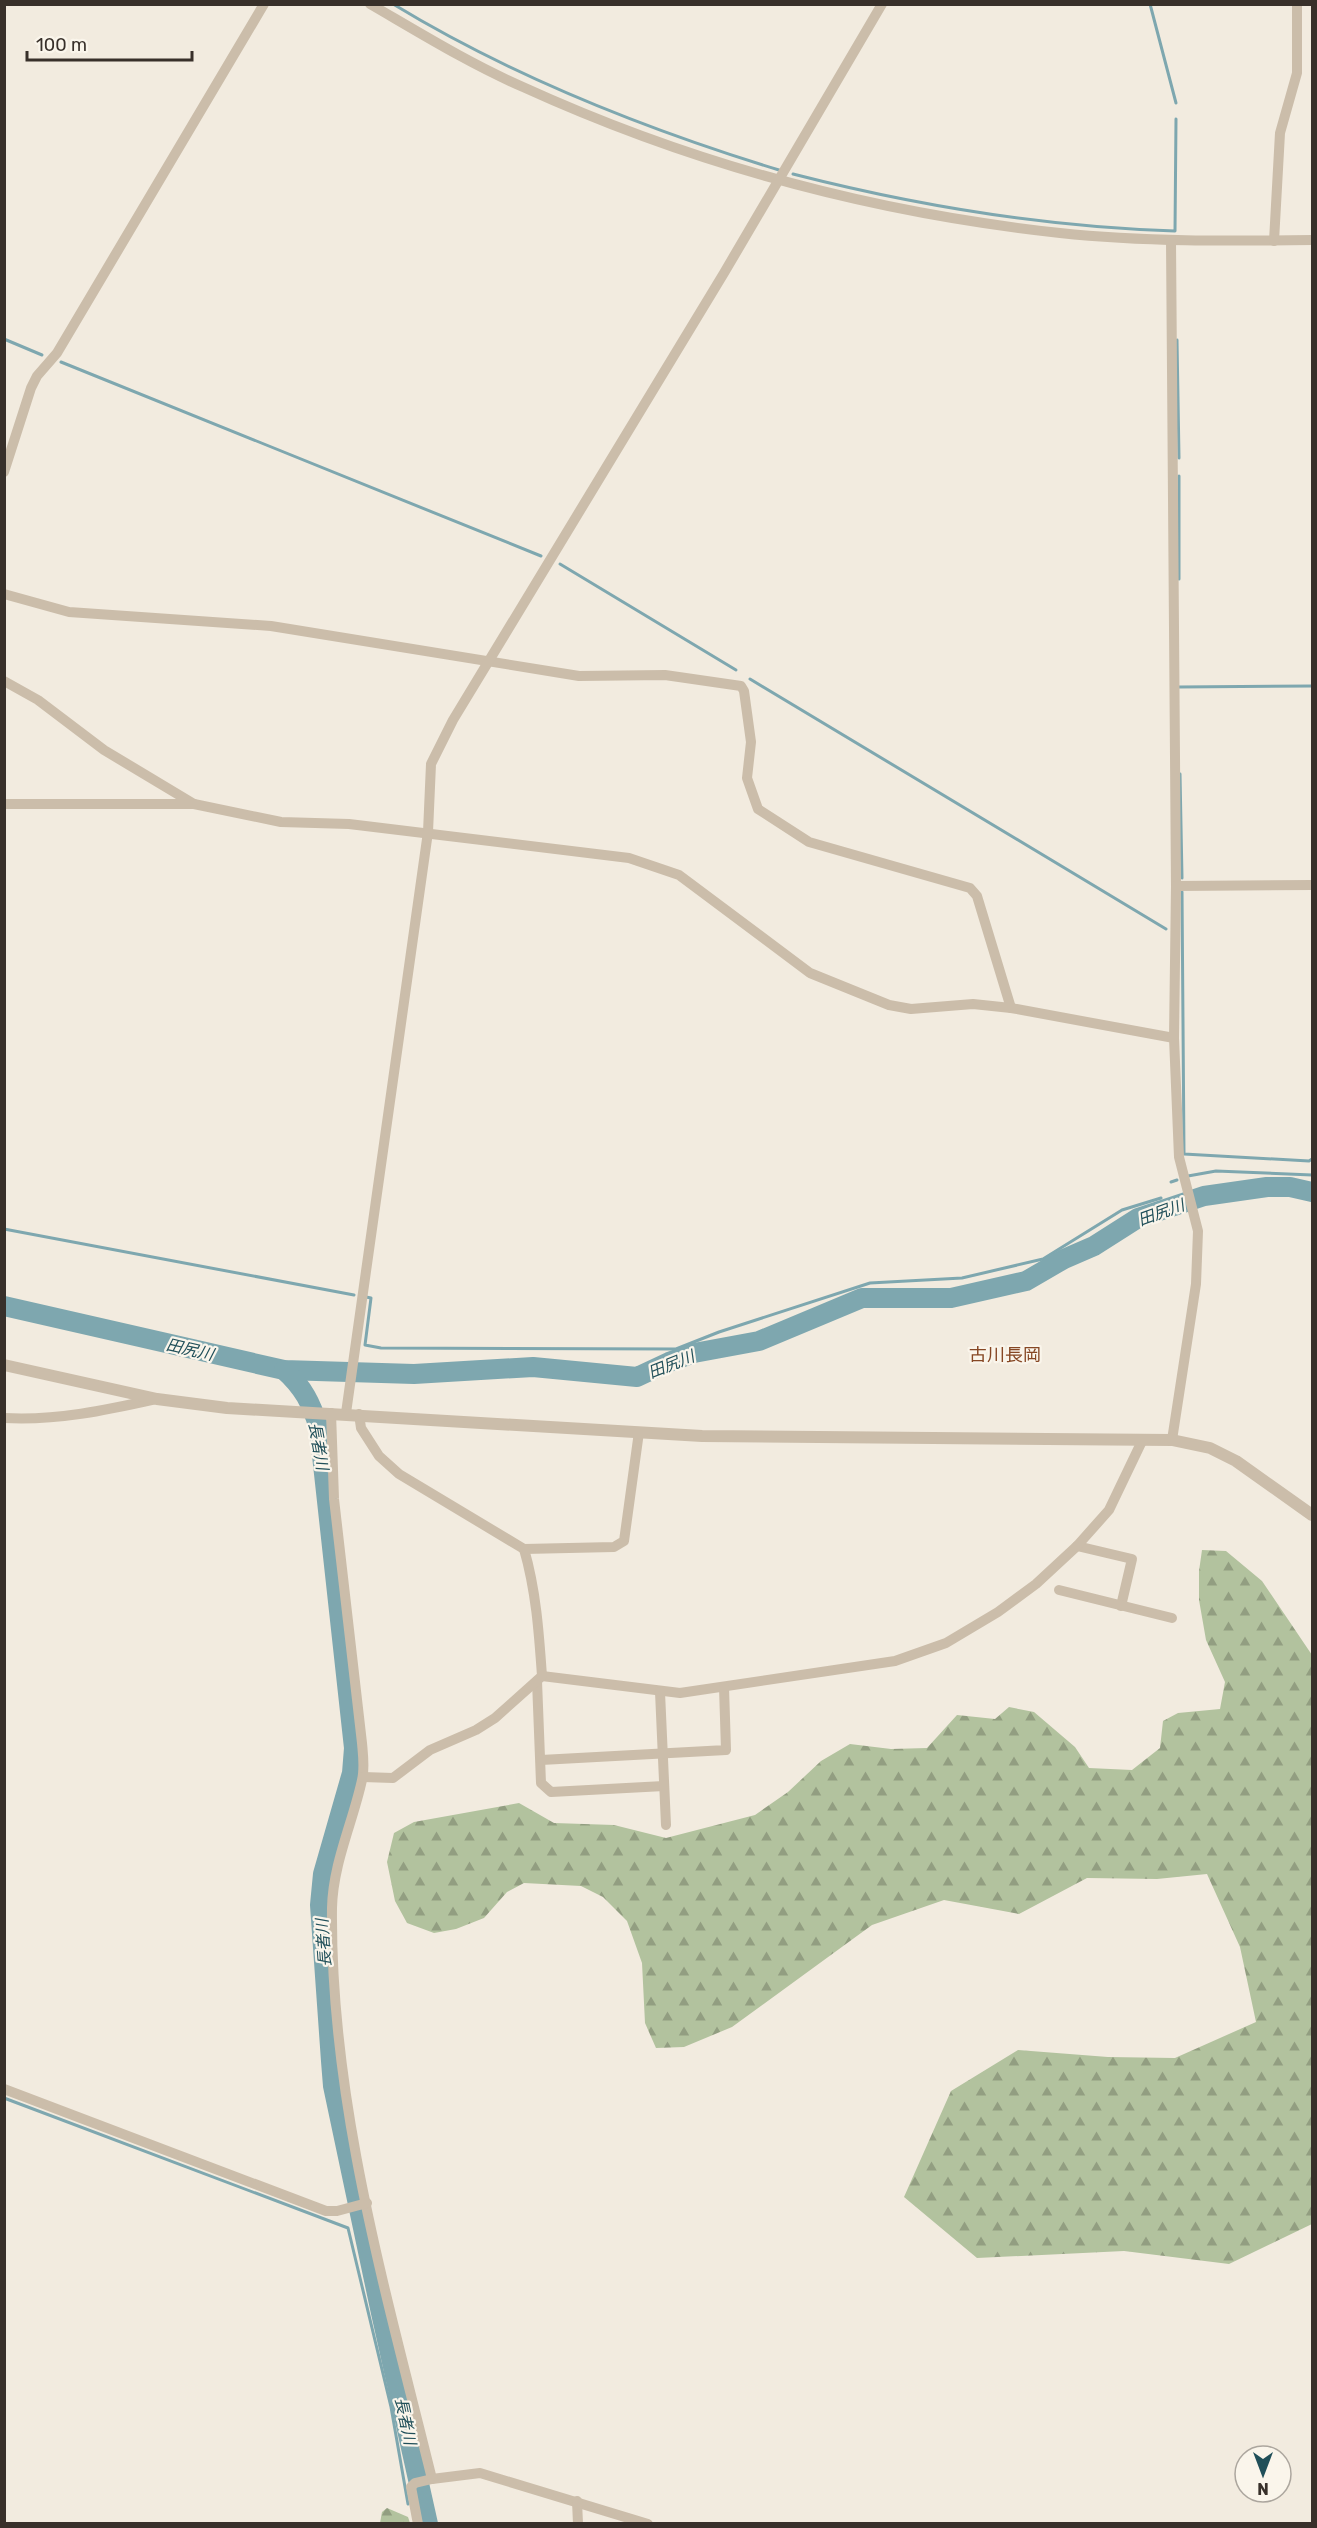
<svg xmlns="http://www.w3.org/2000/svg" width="1317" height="2528" font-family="Rubik,'Noto Sans JP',sans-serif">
	<defs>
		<pattern id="forest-firs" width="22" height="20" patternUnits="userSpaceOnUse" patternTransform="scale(1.5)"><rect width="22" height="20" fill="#b2c29e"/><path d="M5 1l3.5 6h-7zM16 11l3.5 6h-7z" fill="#929e81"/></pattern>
	</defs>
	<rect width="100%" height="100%" fill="#f2ebdf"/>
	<g fill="url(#forest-firs)">
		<polygon points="1202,1550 1226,1551 1262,1581 1312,1655 1312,2224 1229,2264 1124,2251 977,2258 904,2197 951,2091 1018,2050 1108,2057 1175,2058 1256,2022 1240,1947 1207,1874 1157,1879 1087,1878 1019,1914 944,1900 872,1925 732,2027 684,2047 656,2048 645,2023 642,1963 627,1921 603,1897 581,1886 524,1883 507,1892 484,1918 456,1929 434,1933 407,1923 395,1901 387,1862 394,1833 414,1822 519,1803 554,1823 614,1825 666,1838 755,1815 788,1792 821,1761 850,1744 891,1749 927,1748 957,1715 995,1719 1009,1707 1034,1712 1075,1747 1089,1768 1132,1770 1160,1748 1163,1721 1178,1713 1220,1709 1225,1682 1206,1640 1199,1600 1199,1571"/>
		<polygon points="387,2508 408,2517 410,2523 380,2523 382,2512"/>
	</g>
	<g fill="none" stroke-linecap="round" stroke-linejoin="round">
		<g stroke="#7ea7af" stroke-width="3">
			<path d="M393 4C513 77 645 129 779 170"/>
			<polyline points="1150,4 1176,103"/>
			<path d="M793 174C918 206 1046 227 1175 231L1176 119"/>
			<polyline points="4,339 42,355"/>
			<polyline points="1177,340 1179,458"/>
			<polyline points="61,362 541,556"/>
			<polyline points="1179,476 1179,579"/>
			<polyline points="560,564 736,670"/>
			<polyline points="750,679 1166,929"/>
			<polyline points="1179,687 1312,686"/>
			<polyline points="1180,774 1182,878"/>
			<polyline points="1182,892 1184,1154 1309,1161 1312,1159"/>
			<polyline points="1188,1176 1216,1171 1312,1175"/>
			<polyline points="1171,1182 1177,1180"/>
			<polyline points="4,1229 354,1295"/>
			<polyline points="366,1297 371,1298 365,1345 381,1348 676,1349 719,1332 870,1283 962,1278 1043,1259 1122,1210 1161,1198"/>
			<polyline points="4,2098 348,2228 391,2407 408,2504"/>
		</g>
		<g stroke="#7ea7af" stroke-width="20">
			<polyline points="4,1306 284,1370 414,1374 533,1367 637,1377 669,1362 694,1353 759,1341 862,1298 951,1298 1026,1281 1064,1259 1094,1246 1138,1218 1204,1196 1267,1187 1290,1187 1312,1192"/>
			<path d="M284 1370C304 1388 311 1403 319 1428L354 1748 352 1773 323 1874 320 1905 331 2061 333 2086 381 2313 428 2524"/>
		</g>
		<g stroke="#cbbdaa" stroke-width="10">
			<path d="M370 4C420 33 470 64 523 87 692 164 875 213 1060 233 1144 242 1228 241 1312 240"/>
			<polyline points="1171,241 1176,886"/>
			<polyline points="1274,241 1280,133 1297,73 1297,4"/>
			<polyline points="4,472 31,388 37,376 57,353 264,4"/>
			<polyline points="4,594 69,612 271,626 579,676 665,675 741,686 744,691 751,742 747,778 758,809 809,842 970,888 977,896 1011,1008"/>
			<polyline points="4,681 38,700 104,750 194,804"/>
			<polyline points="4,804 194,804 281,822 349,824 629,858 679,875 810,973 889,1005 911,1009 973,1004 1011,1008 1174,1038"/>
			<path d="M331 1413 334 1499 362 1743C363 1755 365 1768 362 1780 353 1822 333 1863 332 1908 330 2102 386 2292 432 2479L415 2483 411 2487 418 2524"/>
			<polyline points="346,1413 428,832 431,764 453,720 724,273 882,4"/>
			<polyline points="359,1414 361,1428 379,1456 399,1474 524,1549 614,1547 624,1541 639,1432"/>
			<path d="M4 1418C56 1421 107 1410 156 1399"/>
			<polyline points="1172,1440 1196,1284 1198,1231 1179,1157 1174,1038 1176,886 1312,885"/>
			<polyline points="1077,1546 1132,1559 1121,1606"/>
			<polyline points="1059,1590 1172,1618"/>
			<polyline points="542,1676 680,1693 895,1661 946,1643 998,1612 1036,1584 1077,1546 1109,1510 1143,1439"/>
			<polyline points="537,1681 541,1783 551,1792 664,1786"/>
			<polyline points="660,1692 666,1825"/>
			<polyline points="541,1760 726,1750 724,1687"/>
			<path d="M363 1777 393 1778 430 1750 476 1730 495 1718 542 1676C539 1633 536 1590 524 1549"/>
			<polyline points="4,2089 326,2211 337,2211 367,2203"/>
			<polyline points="432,2479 480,2473 648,2524"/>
			<polyline points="577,2501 578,2524"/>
		</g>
		<polyline stroke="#cbbdaa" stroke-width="12" points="4,1365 157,1399 227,1408 702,1436 1172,1440 1210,1448 1236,1461 1312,1515"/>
	</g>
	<g text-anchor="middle" stroke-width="4.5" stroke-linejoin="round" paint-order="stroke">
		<g font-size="16" font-style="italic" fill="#204f59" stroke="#faf5eb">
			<text transform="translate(1161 1212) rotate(-20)" y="6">田尻川</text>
			<text transform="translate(190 1349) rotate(13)" y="6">田尻川</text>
			<text transform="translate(671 1364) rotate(-22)" y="6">田尻川</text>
			<text transform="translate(319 1446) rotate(80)" y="6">長者川</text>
			<text transform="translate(323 1943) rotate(-94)" y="6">長者川</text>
			<text transform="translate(406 2421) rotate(78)" y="6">長者川</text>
		</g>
		<g font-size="18" fill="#864724" stroke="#faf5eb">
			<text x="1005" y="1361">古川長岡</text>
		</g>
	</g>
	<rect width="1317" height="2528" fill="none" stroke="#38302a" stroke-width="12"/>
	<g transform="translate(1263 2474) rotate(180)"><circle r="28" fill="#faf5eb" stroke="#aca69e" stroke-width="1.5"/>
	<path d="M0-4.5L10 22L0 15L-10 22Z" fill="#204f59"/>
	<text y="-9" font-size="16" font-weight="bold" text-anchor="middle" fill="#38302a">N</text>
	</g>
	<path d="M27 51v9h165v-9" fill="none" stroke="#38302a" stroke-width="3"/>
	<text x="36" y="51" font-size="18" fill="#38302a" stroke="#faf5eb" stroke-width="4.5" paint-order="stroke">100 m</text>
</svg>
